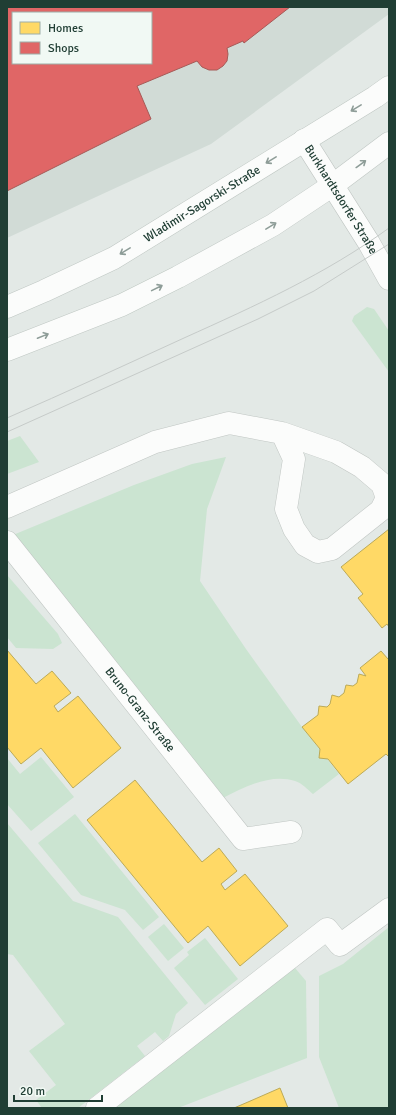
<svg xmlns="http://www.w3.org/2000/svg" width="396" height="1115" font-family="Signika,sans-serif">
	<rect width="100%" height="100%" fill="#e3e9e6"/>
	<path fill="#d1dbd6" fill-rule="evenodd" d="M7 7H389V14L211 144 7 238ZM13 13H151V63H13Z"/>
	<g fill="#cbe4d1">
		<polygon points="367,307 374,309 389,331 389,372 352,321 354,316"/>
		<polygon points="20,436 39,462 7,474 7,441"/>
		<path d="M226 457 207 509 200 581 246 649 302 727 339 774 313 794C308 790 302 783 295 781 271 773 244 787 223 798L13 535 134 485 192 464Z"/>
		<polygon points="7,575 58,634 62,643 53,649 16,648 7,637"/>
		<polygon points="41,757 74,797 31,831 7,804 7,758 20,774"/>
		<polygon points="75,814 159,917 143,930 125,910 81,895 38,843"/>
		<polygon points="7,823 73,901 118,917 188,1003 176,1014 169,1036 163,1041 155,1032 137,1046 145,1056 78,1108 42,1108 36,1100 56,1085 29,1051 65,1024 13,955 7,954"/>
		<polygon points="164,924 184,948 168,961 148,937"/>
		<polygon points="389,927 389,1108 339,1108 319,1057 319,976 343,964"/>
		<polygon points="205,938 238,979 205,1005 174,968 189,955 187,952"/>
		<polygon points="290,962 306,981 307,1058 178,1108 115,1108"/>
	</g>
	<g fill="#ffd966" stroke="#bcaa57">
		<polygon points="389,529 389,627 387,624 382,628 358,598 363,594 341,567"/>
		<polygon points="7,650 36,684 52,671 71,693 54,706 58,712 78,696 121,748 73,788 41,748 21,764 7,747"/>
		<polygon points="381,651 388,659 389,658 389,757 386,754 348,784 328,759 319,758 320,749 302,727 318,715 319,706 327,707 330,704 332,695 339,697 344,693 346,685 353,686 357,683 359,674 366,676 360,668"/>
		<polygon points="135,780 202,862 219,848 237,871 221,884 225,890 245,874 288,926 240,966 208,926 188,943 87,820"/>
		<polygon points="280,1088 288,1108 234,1108 248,1102"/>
	</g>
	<path fill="#e06666" stroke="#a65a57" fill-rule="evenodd" d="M7 7H290L244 43 243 41 227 48 228 54 227 61 223 66 217 70H209L202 67 197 61 137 86 151 119 7 191ZM13 13H151V63H13Z"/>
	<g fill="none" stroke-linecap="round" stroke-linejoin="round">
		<g stroke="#c0c6c3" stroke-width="23">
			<g id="street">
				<path id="s1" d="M304 140 369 243 389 279"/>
				<polyline points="7,507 155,442 229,423 282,433 336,452 362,467 382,484 387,498 381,510 332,549 318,552 305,545 294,529 286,509 294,459 282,433"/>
				<path id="s2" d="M7 542 243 839 291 832"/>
				<polyline points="97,1108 327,929 340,945 389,909"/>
			</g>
		</g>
		<g stroke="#bfc7c3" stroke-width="23">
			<g id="secondary">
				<path id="s3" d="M7 307 44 291 114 258 375 97 389 87"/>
				<polyline points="7,350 122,305 178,277 273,225 333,185 389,143"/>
			</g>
		</g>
		<use href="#street" stroke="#fbfcfb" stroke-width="22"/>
		<use href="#secondary" stroke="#fbfcfb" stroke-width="22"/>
		<g stroke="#c6cbc9" stroke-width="1">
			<path d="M7 418C67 392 125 365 184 338 255 306 326 274 389 228"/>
			<polyline points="7,432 258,319 314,291 389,244"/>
		</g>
	</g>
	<defs><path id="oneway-shaft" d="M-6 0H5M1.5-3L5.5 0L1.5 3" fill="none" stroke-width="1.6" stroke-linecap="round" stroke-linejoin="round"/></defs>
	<g stroke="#8e9d98">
		<use href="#oneway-shaft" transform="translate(356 108) rotate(149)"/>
		<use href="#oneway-shaft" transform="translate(271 160) rotate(149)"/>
		<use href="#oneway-shaft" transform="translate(361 164) rotate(-36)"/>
		<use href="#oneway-shaft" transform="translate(271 226) rotate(-31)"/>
		<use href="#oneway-shaft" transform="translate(125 251) rotate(149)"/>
		<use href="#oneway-shaft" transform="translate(157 288) rotate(-26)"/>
		<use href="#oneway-shaft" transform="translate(43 336) rotate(-22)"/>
	</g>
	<g text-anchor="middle" stroke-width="4" stroke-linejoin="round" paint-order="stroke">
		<g font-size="12" fill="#203e34" stroke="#f1f9f4">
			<text dy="4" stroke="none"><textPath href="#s1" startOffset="70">Burkhardtsdorfer Straße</textPath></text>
			<text dy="4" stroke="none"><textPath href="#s3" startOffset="221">Wladimir-Sagorski-Straße</textPath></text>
			<text dy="4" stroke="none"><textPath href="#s2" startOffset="214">Bruno-Granz-Straße</textPath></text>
		</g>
	</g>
	<rect width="396" height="1115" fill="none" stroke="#203e34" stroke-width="16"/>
	<rect x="12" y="12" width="140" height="52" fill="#f1f9f4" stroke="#9daea7"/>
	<rect x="20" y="22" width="20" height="12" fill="#ffd966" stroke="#9daea7"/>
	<text x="48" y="32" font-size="12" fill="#203e34">Homes</text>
	<rect x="20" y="42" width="20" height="12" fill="#e06666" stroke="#9daea7"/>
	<text x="48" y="52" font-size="12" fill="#203e34">Shops</text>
	<path d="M14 1095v6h88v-6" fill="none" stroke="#203e34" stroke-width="2"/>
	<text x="20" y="1095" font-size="12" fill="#203e34" stroke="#f1f9f4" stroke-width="3" paint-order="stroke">20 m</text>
</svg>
